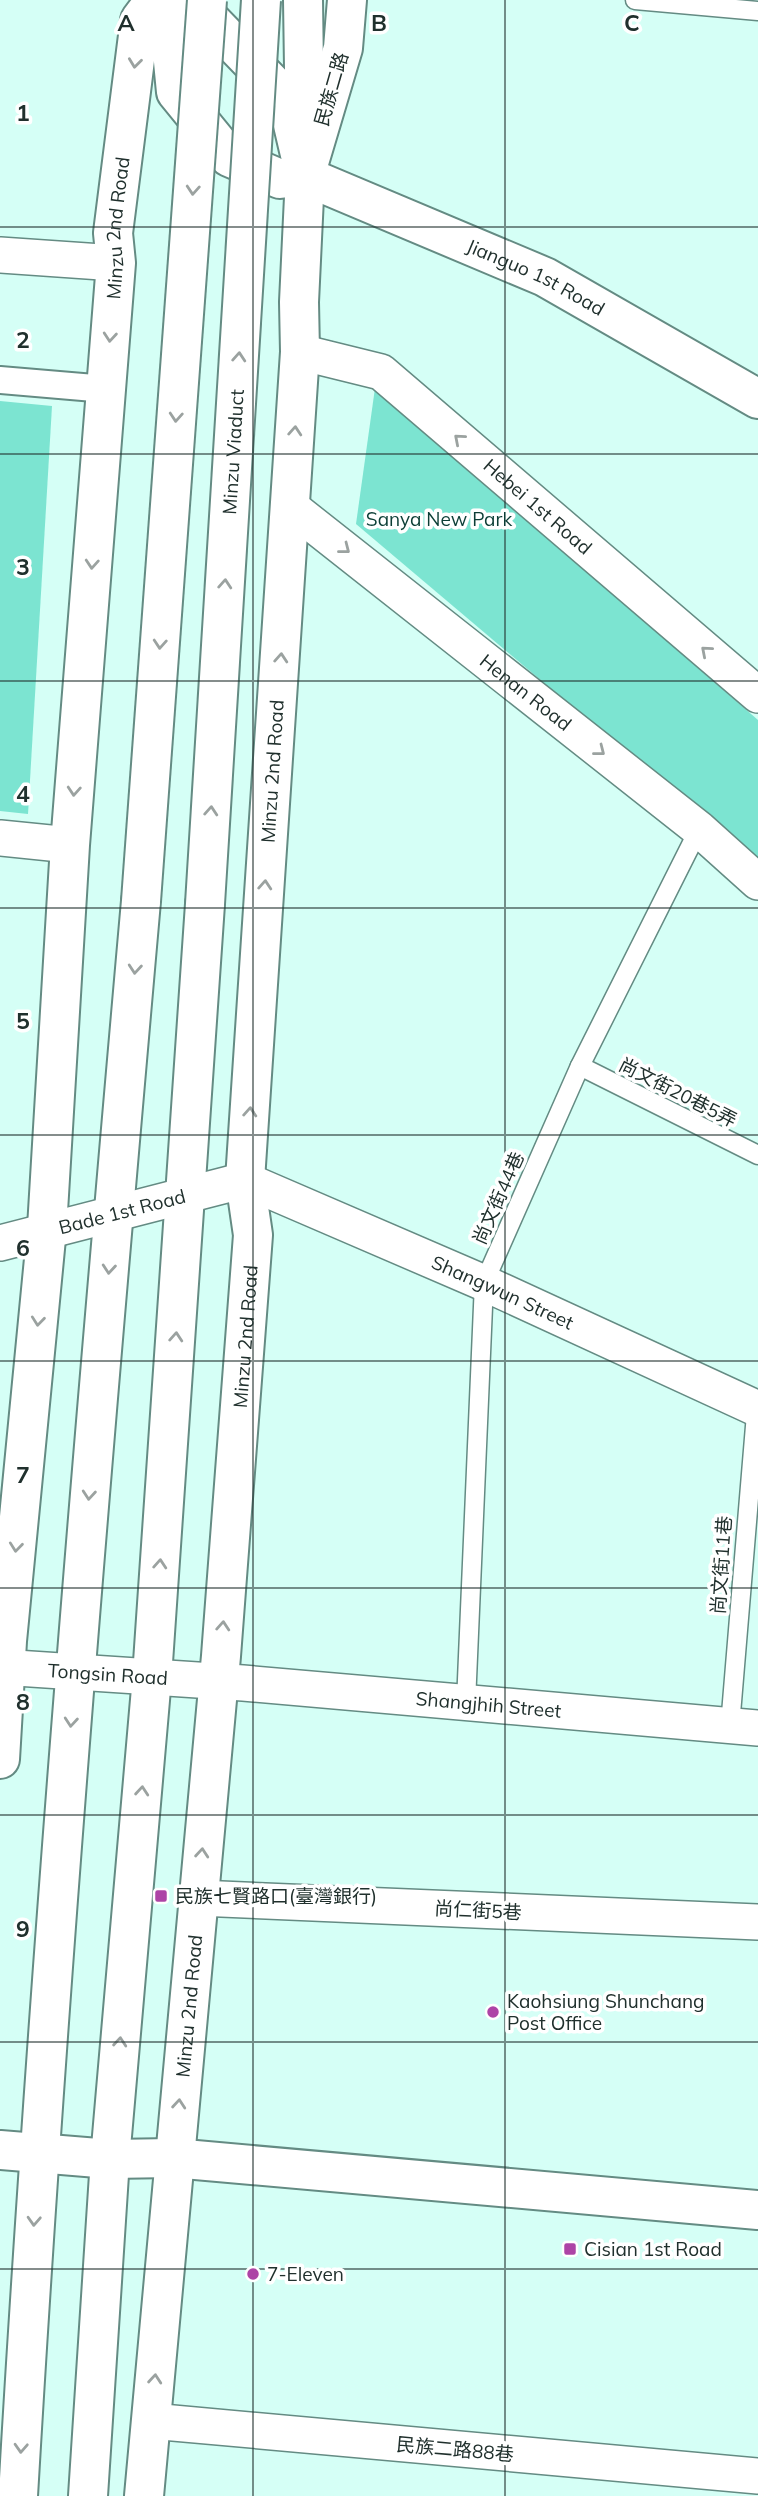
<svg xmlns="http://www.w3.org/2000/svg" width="758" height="2496" font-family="Mulish,'Noto Sans TC',sans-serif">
	<rect width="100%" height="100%" fill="#d5fff6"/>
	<g fill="#7ce4d1">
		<polygon points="375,388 758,720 758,864 356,524"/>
		<polygon points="0,401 52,406 28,814 0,811"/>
	</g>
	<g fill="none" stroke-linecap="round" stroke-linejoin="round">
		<g stroke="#648b83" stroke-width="21">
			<g id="service">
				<polyline points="635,0 758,11"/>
				<polyline points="580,1066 758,1155"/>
				<polyline points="466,1703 484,1283 580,1066 699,829"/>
				<polyline points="730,1726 757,1402"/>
			</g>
		</g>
		<g stroke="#648b83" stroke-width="30">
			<polyline id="pedestrian" points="0,380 106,389"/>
		</g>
		<g stroke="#648b83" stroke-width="38">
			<g id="minor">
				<polyline points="0,255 116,263"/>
				<path id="s1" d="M300 352 381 372 758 695"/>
				<path id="s2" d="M291 507 699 829 758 882"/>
				<polyline points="0,838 70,845"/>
				<path id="s3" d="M0 1243 245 1180 484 1283 758 1409"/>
				<path id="s4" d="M0 1667 243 1683 758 1728"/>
				<polyline points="198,1898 758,1922"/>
				<polyline points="151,2421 758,2476"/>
			</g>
		</g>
		<g stroke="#648b83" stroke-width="42">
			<g id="tertiary">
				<path id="s5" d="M0 1759 7 1641 47 1228 70 845 116 263 113 233 140 20 155 0"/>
				<polyline points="0,2150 110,2159 173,2158 758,2210"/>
				<path id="s6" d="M144 2496 221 1656 253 1235 245 1180 300 352 299 302 305 176 287 99 191 0"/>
			</g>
		</g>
		<g stroke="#648b83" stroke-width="42">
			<g id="secondary">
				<path d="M18 2496C49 1963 94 1432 141 901"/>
				<polyline points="88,2496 110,2159 152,1677 205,904"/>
			</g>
		</g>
		<g stroke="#648b83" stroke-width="42">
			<g id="primary">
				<path id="s7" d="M167 0 176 92 229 157 280 179 305 176 545 277 758 399"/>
				<polyline points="303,0 305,136"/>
				<polyline points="305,176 343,48 347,0"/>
			</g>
		</g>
		<use href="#service" stroke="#fff" stroke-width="18"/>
		<use href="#pedestrian" stroke="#fff" stroke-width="26"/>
		<use href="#minor" stroke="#fff" stroke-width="35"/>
		<use href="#tertiary" stroke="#fff" stroke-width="38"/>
		<use href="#secondary" stroke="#fff" stroke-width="38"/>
		<use href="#primary" stroke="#fff" stroke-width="38"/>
		<g stroke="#648b83" stroke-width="42" stroke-linecap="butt">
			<g id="secondary-bridge">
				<polyline points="141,901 207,0"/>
				<path id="s8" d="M205 904 261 0"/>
			</g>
		</g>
		<use href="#secondary-bridge" stroke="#fff" stroke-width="38"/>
	</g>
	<defs><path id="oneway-chevron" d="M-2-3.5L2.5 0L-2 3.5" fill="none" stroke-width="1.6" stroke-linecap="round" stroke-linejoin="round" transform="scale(1.75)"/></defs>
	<g stroke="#9ba2a0">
		<use href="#oneway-chevron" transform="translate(135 63) rotate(97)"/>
		<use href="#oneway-chevron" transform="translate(193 190) rotate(94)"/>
		<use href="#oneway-chevron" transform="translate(110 337) rotate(95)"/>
		<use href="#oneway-chevron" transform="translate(239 357) rotate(-86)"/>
		<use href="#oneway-chevron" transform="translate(176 417) rotate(94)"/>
		<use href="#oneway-chevron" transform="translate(295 431) rotate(-86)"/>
		<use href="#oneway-chevron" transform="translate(459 439) rotate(-139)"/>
		<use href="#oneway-chevron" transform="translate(345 549) rotate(38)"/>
		<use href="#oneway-chevron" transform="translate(92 564) rotate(94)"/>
		<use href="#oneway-chevron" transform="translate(225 584) rotate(-86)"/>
		<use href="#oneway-chevron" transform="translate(160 644) rotate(94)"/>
		<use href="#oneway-chevron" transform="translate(706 651) rotate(-139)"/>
		<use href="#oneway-chevron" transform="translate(281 658) rotate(-86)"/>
		<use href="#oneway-chevron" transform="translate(600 751) rotate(38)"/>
		<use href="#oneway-chevron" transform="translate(74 791) rotate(94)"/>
		<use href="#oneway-chevron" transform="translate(211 811) rotate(-86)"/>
		<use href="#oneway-chevron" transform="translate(265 885) rotate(-86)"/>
		<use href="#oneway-chevron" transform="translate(135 969) rotate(95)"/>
		<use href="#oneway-chevron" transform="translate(250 1112) rotate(-86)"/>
		<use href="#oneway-chevron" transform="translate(109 1269) rotate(95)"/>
		<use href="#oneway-chevron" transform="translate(38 1321) rotate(96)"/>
		<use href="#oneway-chevron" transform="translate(176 1337) rotate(-86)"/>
		<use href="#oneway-chevron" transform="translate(89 1495) rotate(95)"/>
		<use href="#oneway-chevron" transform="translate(16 1547) rotate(96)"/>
		<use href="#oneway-chevron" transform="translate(160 1564) rotate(-86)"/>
		<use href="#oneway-chevron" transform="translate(223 1626) rotate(-86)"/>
		<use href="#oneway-chevron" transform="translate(71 1722) rotate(95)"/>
		<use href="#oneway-chevron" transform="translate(142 1791) rotate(-85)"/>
		<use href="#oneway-chevron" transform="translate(202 1853) rotate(-85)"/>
		<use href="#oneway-chevron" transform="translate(120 2042) rotate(-85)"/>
		<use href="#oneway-chevron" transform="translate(179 2104) rotate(-85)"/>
		<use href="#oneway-chevron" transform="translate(34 2221) rotate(93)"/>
		<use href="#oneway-chevron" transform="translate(155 2379) rotate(-85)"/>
		<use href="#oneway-chevron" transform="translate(21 2448) rotate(93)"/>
	</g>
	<path fill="none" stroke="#20302d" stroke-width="2" stroke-opacity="0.55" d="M253 0V2496M505 0V2496M0 227H758M0 454H758M0 681H758M0 908H758M0 1135H758M0 1361H758M0 1588H758M0 1815H758M0 2042H758M0 2269H758"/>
	<g fill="#ad44a6" stroke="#fff" stroke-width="2.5">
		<rect x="154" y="1889" width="14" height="14" rx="3.5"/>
		<circle cx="493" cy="2012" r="7"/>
		<rect x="563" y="2242" width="14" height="14" rx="3.5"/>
		<circle cx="253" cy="2274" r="7"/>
	</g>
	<g text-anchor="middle" stroke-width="7" stroke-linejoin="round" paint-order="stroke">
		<g font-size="19" fill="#20302d" stroke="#fff">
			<text transform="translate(331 89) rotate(-74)" y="7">民族二路</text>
			<text dy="7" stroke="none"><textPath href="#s5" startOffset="1536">Minzu 2nd Road</textPath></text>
			<text dy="7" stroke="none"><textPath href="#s7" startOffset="509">Jianguo 1st Road</textPath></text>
			<text dy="7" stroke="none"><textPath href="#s8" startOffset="453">Minzu Viaduct</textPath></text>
			<text dy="7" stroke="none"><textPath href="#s1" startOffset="290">Hebei 1st Road</textPath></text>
			<text dy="7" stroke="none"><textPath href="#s2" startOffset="299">Henan Road</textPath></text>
			<text dy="7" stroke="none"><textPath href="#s6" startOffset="1731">Minzu 2nd Road</textPath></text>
			<text transform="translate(678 1092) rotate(27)" y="7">尚文街20巷5弄</text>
			<text transform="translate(498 1198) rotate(-66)" y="7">尚文街44巷</text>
			<text dy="7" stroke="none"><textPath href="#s3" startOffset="126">Bade 1st Road</textPath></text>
			<text dy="7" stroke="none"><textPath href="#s3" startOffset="534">Shangwun Street</textPath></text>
			<text dy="7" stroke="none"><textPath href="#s6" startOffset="1164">Minzu 2nd Road</textPath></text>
			<text transform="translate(721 1565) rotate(-86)" y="7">尚文街11巷</text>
			<text dy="7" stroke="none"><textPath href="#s4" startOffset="108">Tongsin Road</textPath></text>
			<text dy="7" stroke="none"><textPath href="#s4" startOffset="490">Shangjhih Street</textPath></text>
			<text transform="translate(478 1910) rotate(3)" y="7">尚仁街5巷</text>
			<text dy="7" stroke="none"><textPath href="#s6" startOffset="492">Minzu 2nd Road</textPath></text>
			<text transform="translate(455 2449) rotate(5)" y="7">民族二路88巷</text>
		</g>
		<g font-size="19" fill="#0c3e36" stroke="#fff">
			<text x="439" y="526">Sanya New Park</text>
		</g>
		<g font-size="19" fill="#20302d" stroke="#fff" text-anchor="start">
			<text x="175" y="1903">民族七賢路口(臺灣銀行)</text>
			<text x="507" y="2008">Kaohsiung Shunchang<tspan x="507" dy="22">Post Office</tspan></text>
			<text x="584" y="2256">Cisian 1st Road</text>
			<text x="267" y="2281">7-Eleven</text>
		</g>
	</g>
	<g font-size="23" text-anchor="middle" font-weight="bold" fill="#20302d" stroke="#fff" stroke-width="7" stroke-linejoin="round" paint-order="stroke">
		<text x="126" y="31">A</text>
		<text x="379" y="31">B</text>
		<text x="632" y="31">C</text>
		<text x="23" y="121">1</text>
		<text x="23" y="348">2</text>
		<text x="23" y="575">3</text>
		<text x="23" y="802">4</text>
		<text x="23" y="1029">5</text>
		<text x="23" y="1256">6</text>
		<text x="23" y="1483">7</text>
		<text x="23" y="1710">8</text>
		<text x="23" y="1937">9</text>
	</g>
</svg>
